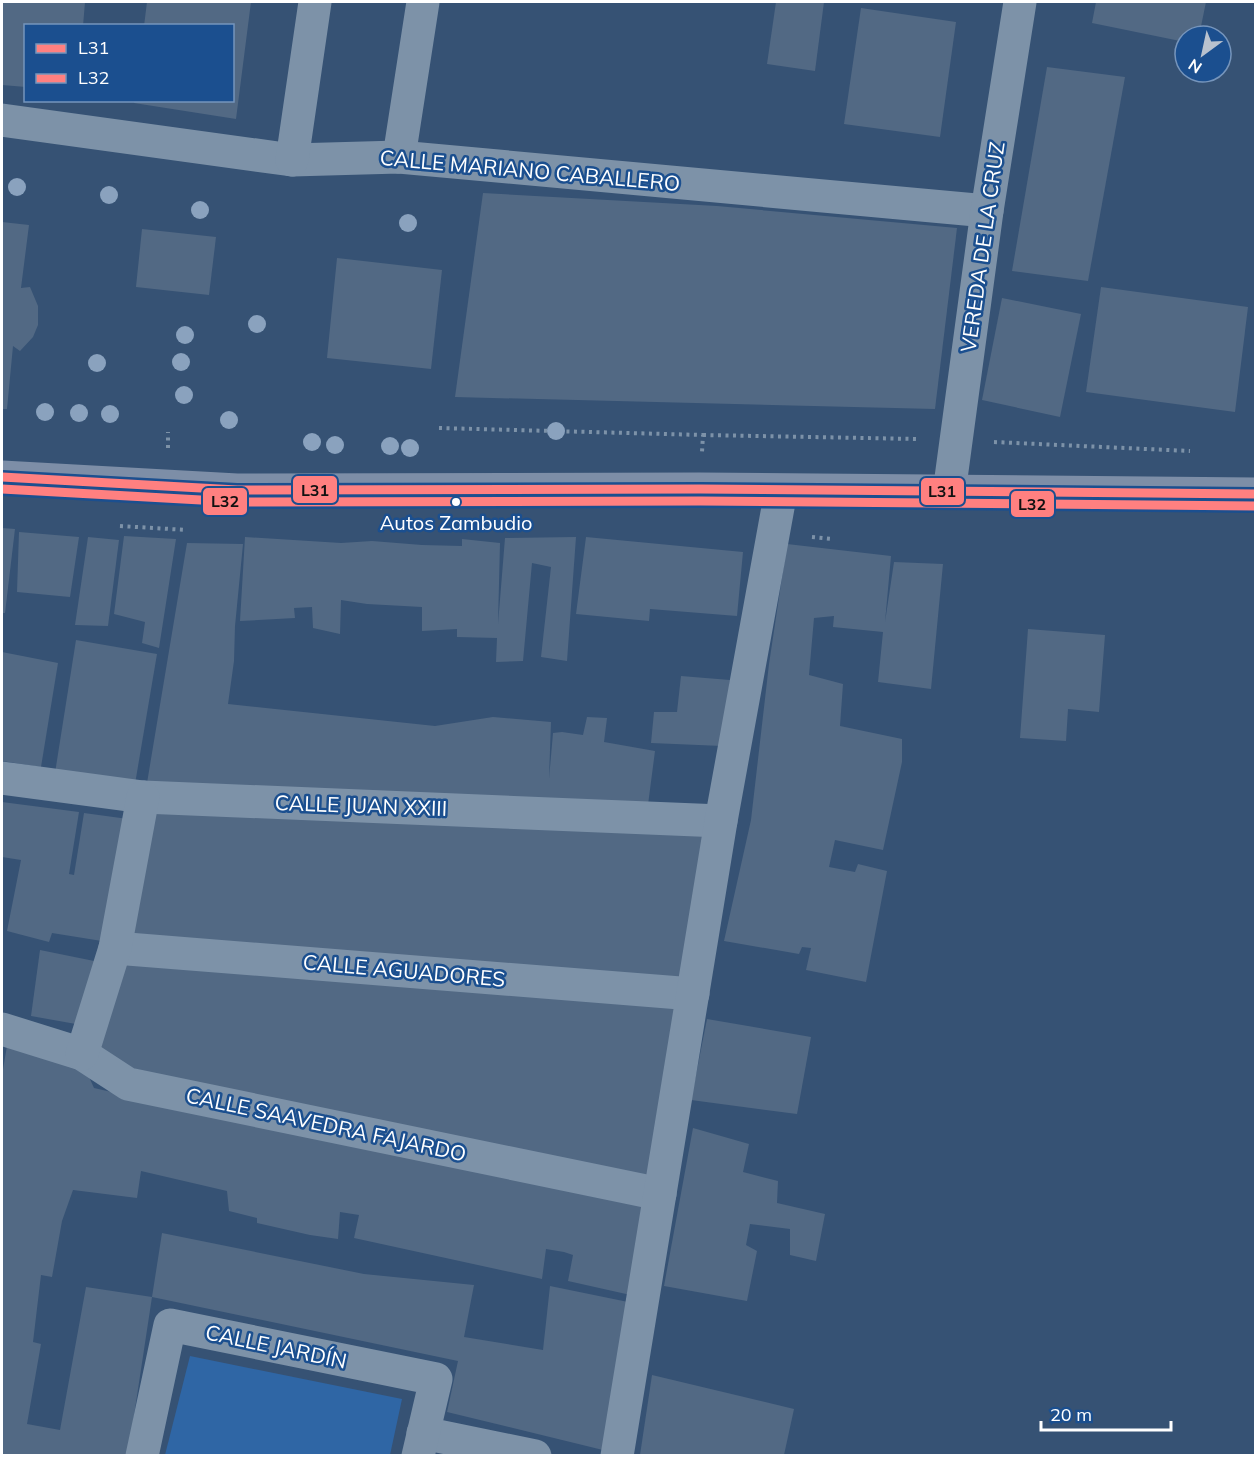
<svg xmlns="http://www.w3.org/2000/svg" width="1257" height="1457" font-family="Mulish,sans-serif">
	<rect width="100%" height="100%" fill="#365274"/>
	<polygon fill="#2f66a5" points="190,1356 402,1399 390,1455 165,1455"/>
	<g fill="#526984">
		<polygon points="2,2 85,2 83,26 26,26 26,87 2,85"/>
		<polygon points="147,2 251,2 236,119 134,103 135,100 232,100 232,26 144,26"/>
		<polygon points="776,2 824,2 815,71 767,64"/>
		<polygon points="1096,2 1206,2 1199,36 1185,36 1185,42 1092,23"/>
		<polygon points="861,8 956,22 940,137 844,124"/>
		<polygon points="1047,67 1125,77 1088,281 1012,271"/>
		<polygon points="483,193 717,206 957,228 935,409 455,397"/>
		<polygon points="2,222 29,225 21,288 30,287 38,306 38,325 33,337 20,351 13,346 7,409 2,409"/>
		<polygon points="142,229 216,237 209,295 136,287"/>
		<polygon points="337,258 442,270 431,369 327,358"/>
		<polygon points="1101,287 1248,307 1235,412 1086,392"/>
		<polygon points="1002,298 1081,314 1060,417 982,400"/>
		<polygon points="2,528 15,529 5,613 2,613"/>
		<polygon points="19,532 79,537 70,597 17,592"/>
		<polygon points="124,536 176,539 159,648 142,643 145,622 114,614"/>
		<polygon points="88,537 119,540 108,626 75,625"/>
		<polygon points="245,537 341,543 372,541 422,545 462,546 462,539 500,543 498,624 505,538 576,537 567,661 541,657 551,567 532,563 523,661 496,662 497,638 457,637 457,629 422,631 422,607 367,604 341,600 340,634 313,628 312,607 294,608 295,618 240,621"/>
		<polygon points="586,537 743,552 737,616 650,609 649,621 576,614"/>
		<polygon points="187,543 243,544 235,626 234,661 228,704 435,726 493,717 551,722 549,779 553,733 562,732 583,735 587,717 607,718 604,742 655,751 648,805 147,783"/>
		<polygon points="787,544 891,556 885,622 894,562 943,564 931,689 878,682 883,632 833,627 834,616 814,618 809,675 843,684 840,726 902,739 902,762 883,850 835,840 829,867 855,872 858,864 887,871 866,982 806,970 811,948 802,947 799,954 724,941 751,820 769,664"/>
		<polygon points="1028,629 1105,635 1099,712 1068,709 1066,741 1020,738"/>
		<polygon points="76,640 157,654 135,784 55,773"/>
		<polygon points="2,652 58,663 41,767 2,761"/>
		<polygon points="681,676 730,680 722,746 651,743 654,712 677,712"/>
		<polygon points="2,802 79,812 69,874 74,875 84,813 128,819 108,942 52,933 49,942 7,931 21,860 2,857"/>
		<polygon points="155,807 705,835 685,984 118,935"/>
		<polygon points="40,950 104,963 87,1026 31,1016"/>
		<polygon points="124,959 685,1001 655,1178 131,1070 93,1049"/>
		<polygon points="707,1019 811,1037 797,1114 691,1100"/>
		<polygon points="7,1046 81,1059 94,1088 151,1101 646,1203 635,1296 568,1281 573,1255 564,1252 546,1249 542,1279 354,1238 359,1215 340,1212 338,1239 310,1235 257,1223 257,1218 229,1211 227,1191 141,1171 137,1198 73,1190 62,1221 52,1277 41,1275 33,1342 41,1344 27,1424 60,1430 86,1287 152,1297 128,1455 2,1455 2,1075"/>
		<polygon points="693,1128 749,1144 743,1172 778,1181 777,1203 825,1214 816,1261 790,1255 790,1229 750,1224 746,1245 757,1251 747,1301 664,1286"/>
		<polygon points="162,1233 364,1274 474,1285 464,1337 543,1350 550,1286 633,1303 607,1451 447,1412 458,1361 152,1297"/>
		<polygon points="652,1375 794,1409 784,1455 640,1455"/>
	</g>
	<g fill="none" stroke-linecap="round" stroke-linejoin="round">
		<g stroke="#7d92a8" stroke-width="4" stroke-dasharray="3 4.5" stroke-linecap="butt">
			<polyline points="439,428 703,435 702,452"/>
			<polyline points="703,435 918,439"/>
			<polyline points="994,442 1190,451"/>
			<polyline points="168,448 168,432"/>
			<polyline points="120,526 187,530"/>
			<polyline points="812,537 832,539"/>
		</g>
		<g stroke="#7d92a8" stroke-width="33">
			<polyline points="2,120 292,160 399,157 987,211"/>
			<polyline points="399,157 423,2"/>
			<polyline points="292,160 315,2"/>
			<polyline points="949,493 987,211 1020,2"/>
			<polyline points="2,778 143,797 721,821"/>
			<polyline points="115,948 693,994"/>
			<polyline points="2,1029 82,1054 128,1084 660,1194"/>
			<polyline points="82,1054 115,948 143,797"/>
			<polyline points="423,1433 535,1456"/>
			<polyline points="142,1456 170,1325 436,1379 418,1456"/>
			<polyline points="617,1456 721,821 781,491"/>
		</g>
		<polyline stroke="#7d8ea7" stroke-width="33" points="2,477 237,490 700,489 1256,494"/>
		<g stroke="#1b4f8f" stroke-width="14">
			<polyline id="bus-1" points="2,477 237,490 700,489 1256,494"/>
		</g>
		<g stroke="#1b4f8f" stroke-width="14">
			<polyline id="bus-2" points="2,489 237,502 700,501 1256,506"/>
		</g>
		<use href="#bus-1" stroke="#ff8080" stroke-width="9"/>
		<use href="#bus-2" stroke="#ff8080" stroke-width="9"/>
	</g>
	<g fill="#8aa2be">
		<circle cx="17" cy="187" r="9"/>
		<circle cx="109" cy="195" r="9"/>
		<circle cx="200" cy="210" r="9"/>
		<circle cx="408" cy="223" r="9"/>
		<circle cx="257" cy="324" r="9"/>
		<circle cx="185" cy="335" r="9"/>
		<circle cx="181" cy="362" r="9"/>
		<circle cx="97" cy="363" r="9"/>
		<circle cx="184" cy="395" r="9"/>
		<circle cx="45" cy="412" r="9"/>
		<circle cx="79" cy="413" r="9"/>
		<circle cx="110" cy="414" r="9"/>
		<circle cx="229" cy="420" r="9"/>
		<circle cx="556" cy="431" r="9"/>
		<circle cx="312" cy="442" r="9"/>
		<circle cx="335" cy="445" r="9"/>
		<circle cx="390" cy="446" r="9"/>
		<circle cx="410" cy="448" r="9"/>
	</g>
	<circle fill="#fff" stroke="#1b4f8f" stroke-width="2" cx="456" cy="502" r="5"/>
	<g text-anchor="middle" stroke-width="5" stroke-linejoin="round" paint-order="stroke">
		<g font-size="20" fill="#fff" stroke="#1b4f8f">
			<text x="456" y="530">Autos Zambudio</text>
		</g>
		<g font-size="21" fill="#fff" stroke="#1b4f8f">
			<text transform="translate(530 171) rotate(5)" y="7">CALLE MARIANO CABALLERO</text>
			<text transform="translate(983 247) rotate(-82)" y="7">VEREDA DE LA CRUZ</text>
			<text transform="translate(361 806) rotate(2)" y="7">CALLE JUAN XXIII</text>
			<text transform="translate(404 971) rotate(5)" y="7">CALLE AGUADORES</text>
			<text transform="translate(326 1125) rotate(12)" y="7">CALLE SAAVEDRA FAJARDO</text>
			<text transform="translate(276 1347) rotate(12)" y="7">CALLE JARDÍN</text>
		</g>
	</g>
	<g stroke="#1b4f8f" stroke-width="2">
		<rect x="292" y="475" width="46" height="29" rx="6" fill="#ff8080"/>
		<rect x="920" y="477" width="45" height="29" rx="6" fill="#ff8080"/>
		<rect x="202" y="487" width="46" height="29" rx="6" fill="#ff8080"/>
		<rect x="1010" y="490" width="45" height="28" rx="6" fill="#ff8080"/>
	</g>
	<g font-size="16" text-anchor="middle" font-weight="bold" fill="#111">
		<text x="315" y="496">L31</text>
		<text x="942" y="497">L31</text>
		<text x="225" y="507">L32</text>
		<text x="1032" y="510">L32</text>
	</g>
	<rect width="1257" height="1457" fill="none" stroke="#ffffff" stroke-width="6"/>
	<rect x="24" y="24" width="210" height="78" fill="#1b4f8f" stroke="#7695bc" stroke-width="1.5"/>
	<rect x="36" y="44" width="30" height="9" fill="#ff8080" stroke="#7695bc" stroke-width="1.5"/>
	<text x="78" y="54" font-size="18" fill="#ffffff">L31</text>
	<rect x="36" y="74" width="30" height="9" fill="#ff8080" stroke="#7695bc" stroke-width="1.5"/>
	<text x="78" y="84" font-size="18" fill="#ffffff">L32</text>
	<g transform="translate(1203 54) rotate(213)"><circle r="28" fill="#1b4f8f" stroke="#7695bc" stroke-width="1.5"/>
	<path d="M0-4.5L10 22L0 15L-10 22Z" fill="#b9c2ce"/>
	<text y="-9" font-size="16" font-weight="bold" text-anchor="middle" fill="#ffffff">N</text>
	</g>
	<path d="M1041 1421v9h130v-9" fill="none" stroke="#ffffff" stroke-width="3"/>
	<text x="1050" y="1421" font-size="18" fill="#ffffff" stroke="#1b4f8f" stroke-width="4.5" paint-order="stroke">20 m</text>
</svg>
